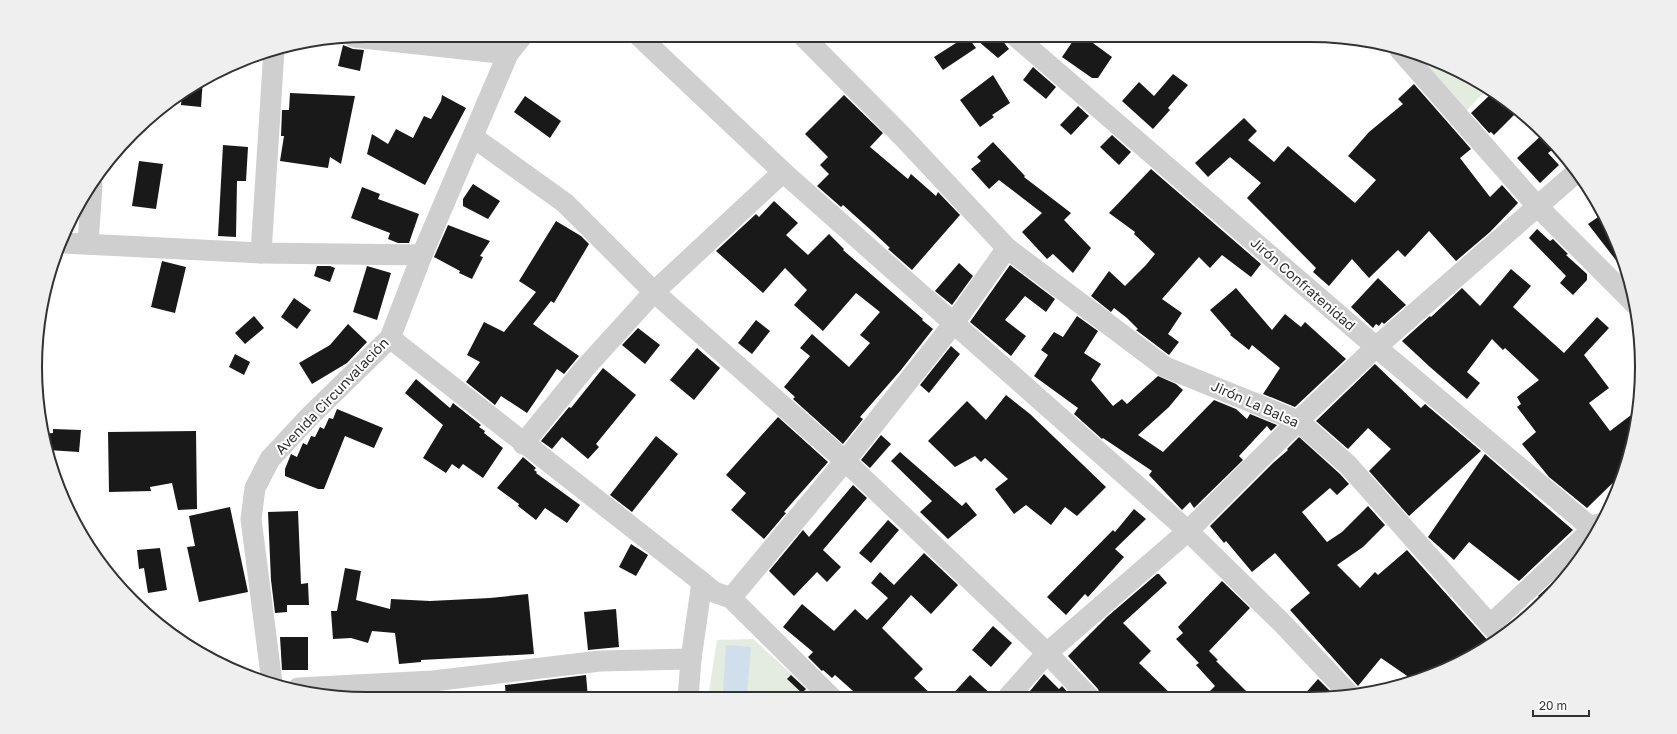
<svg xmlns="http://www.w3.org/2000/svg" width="1677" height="734" font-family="'Golos Text',sans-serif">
	<rect width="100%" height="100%" fill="#fff"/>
	<g fill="#e4ebdf">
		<polygon points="1417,53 1476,80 1488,88 1466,111"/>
		<polygon points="753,639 818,698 708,698 717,640"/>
	</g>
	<polygon fill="#d0dfec" points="726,645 751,647 747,693 723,691"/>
	<g fill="#191919">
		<polygon points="971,35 998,35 1009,49 998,58"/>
		<polygon points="1077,35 1082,35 1112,57 1098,78 1092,78 1062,57"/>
		<polygon points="967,36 976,48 943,70 934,57"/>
		<polygon points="343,45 353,49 364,50 360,71 338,66"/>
		<polygon points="1033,67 1056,87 1046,99 1023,80"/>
		<polygon points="1173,74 1188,85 1168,108 1170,110 1153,129 1122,101 1139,82 1154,96"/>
		<polygon points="993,75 1010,103 992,115 994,117 980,127 960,100"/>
		<polygon points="203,78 201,107 181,105 182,93"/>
		<polygon points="1414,84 1471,149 1460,158 1490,197 1502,185 1518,203 1490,232 1456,261 1429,231 1405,257 1398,250 1369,278 1352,259 1329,286 1313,272 1316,268 1247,198 1261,183 1230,157 1208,177 1195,163 1244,118 1257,131 1248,140 1274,162 1288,146 1355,203 1376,180 1348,156 1369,132 1403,104 1398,99"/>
		<polygon points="1493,92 1519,110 1494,135 1491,132 1489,133 1471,113"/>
		<polygon points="290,93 355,96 341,164 330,157 328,168 280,161 284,136 281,136 282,110 289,110"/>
		<polygon points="442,95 466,108 425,185 367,154 372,134 388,144 396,129 413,138 424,116 431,119 441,101"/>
		<polygon points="844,95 883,133 870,147 908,179 911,174 936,196 938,192 960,215 912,270 888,249 890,248 873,232 843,205 841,207 817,186 829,174 820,165 828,157 805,134"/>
		<polygon points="525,96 561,121 550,138 514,112"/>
		<polygon points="1078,106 1089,116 1071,135 1060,125"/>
		<polygon points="1544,133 1556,147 1548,153 1559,165 1540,183 1517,158"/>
		<polygon points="1112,135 1131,152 1119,165 1100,147"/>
		<polygon points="993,142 1025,176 1024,177 1071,213 1064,220 1091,248 1073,273 1053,254 1047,259 1022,232 1042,213 999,180 989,189 971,169 981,161 977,157"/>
		<polygon points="223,145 248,147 246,181 237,181 236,237 218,236"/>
		<polygon points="139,161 163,164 156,209 132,206"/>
		<polygon points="1151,169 1261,264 1251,277 1222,255 1210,268 1199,257 1162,299 1182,313 1168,334 1179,342 1169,355 1136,330 1138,329 1127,318 1114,308 1111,312 1091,296 1109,271 1125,286 1146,265 1155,254 1134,234 1135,232 1109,213"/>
		<polygon points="473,184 500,201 488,219 463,206 463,199"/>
		<polygon points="362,187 380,194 378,199 419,214 409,243 398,243 388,239 390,233 351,218"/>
		<polygon points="774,201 798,223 786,235 808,255 829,234 844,249 843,250 923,319 922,320 933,329 901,370 860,417 863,419 843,444 793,399 795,397 784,387 810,356 800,348 812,334 849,367 870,343 860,335 880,312 856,293 823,331 794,305 807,290 785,268 763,293 716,251 756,214 759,217"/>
		<polygon points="1601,215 1611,229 1625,266 1622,268 1588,224"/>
		<polygon points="556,221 581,236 589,244 554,303 551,301 533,324 579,356 564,374 557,369 527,413 501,396 495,405 466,382 480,362 467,355 484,322 504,332 536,292 519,281"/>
		<polygon points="448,225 490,241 480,256 483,257 472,279 459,273 460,271 434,257"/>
		<polygon points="1537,229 1550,241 1553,239 1568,254 1566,255 1587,274 1587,280 1573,295 1560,283 1566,276 1529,238"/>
		<polygon points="162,261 186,267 175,313 151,307"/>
		<polygon points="959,263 973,276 952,305 935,291"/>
		<polygon points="1010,265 1055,299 1046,312 1025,296 1005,320 1026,336 1011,356 970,322"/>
		<polygon points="317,266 330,266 335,268 330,282 314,276"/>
		<polygon points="367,266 391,273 377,320 353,312"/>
		<polygon points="1511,269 1531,286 1513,307 1564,353 1597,317 1609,328 1584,355 1609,388 1589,403 1610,431 1639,409 1625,471 1587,508 1549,477 1522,444 1536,432 1517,407 1521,404 1517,397 1539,380 1505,348 1503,350 1492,339 1467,372 1480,383 1467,399 1430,367 1402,341 1430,316 1431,317 1462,288 1480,306"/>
		<polygon points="1378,278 1406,305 1384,324 1382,322 1379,326 1376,324 1373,328 1351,307"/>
		<polygon points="1236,288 1272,330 1285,314 1301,327 1305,322 1346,359 1295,407 1263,394 1280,368 1252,345 1249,350 1230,335 1231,334 1210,310"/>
		<polygon points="294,298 311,310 297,329 281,317"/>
		<polygon points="254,316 264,328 245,344 235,333"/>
		<polygon points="1077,316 1098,331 1084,353 1101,364 1091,380 1113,406 1122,399 1127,404 1158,376 1176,384 1183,390 1169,407 1138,435 1163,452 1214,400 1236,409 1247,419 1250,414 1277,425 1271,431 1267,426 1239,456 1243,460 1194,508 1190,502 1182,510 1149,475 1152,471 1103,438 1102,439 1074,414 1078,408 1034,376 1048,355 1041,350 1054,332 1063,337"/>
		<polygon points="756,320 770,331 752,354 738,343"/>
		<polygon points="348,324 367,342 347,363 312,384 299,363 330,345"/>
		<polygon points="638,328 660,345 645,364 622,345"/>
		<polygon points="951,346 960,354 929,393 920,385"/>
		<polygon points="697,348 720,368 694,400 670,380"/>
		<polygon points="235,354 250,362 244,375 229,367"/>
		<polygon points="1375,364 1421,408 1425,404 1481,451 1409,516 1369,471 1391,449 1368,428 1348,449 1316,421"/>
		<polygon points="603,368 636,395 596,444 599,447 588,459 562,437 552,449 541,441 569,407 571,408"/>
		<polygon points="416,379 450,408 453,403 481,425 479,427 485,431 484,433 503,448 483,478 463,464 459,469 452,464 446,473 423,458 443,425 405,393"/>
		<polygon points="1006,395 1030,414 1106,487 1077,516 1065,507 1051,525 1026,505 1014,514 995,489 1008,479 985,458 981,462 975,456 955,467 928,441 967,401 986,420"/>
		<polygon points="337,409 383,428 374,448 345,436 324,489 318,489 285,476 285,469 291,454 297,457 303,443 307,445 311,436 315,437 320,427 324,429 329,418 333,419"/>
		<polygon points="778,417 828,462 784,512 786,513 764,539 731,510 746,493 726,475"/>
		<polygon points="53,429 81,430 79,452 48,450 42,434 53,433"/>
		<polygon points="196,431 197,509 178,510 172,483 150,487 151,491 109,492 108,432"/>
		<polygon points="881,435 891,444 870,468 861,460"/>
		<polygon points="656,436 678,454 632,512 610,495"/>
		<polygon points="1299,437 1340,474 1349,484 1337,495 1330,488 1302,512 1327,542 1342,532 1368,506 1385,525 1363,547 1337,565 1360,588 1375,572 1378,575 1407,550 1490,643 1437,674 1413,680 1381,658 1358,686 1290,610 1310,593 1275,553 1252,572 1226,541 1224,543 1210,526 1273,463 1288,450 1287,449"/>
		<polygon points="900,452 962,506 966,502 977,515 948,539 920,512 932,501 891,461"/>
		<polygon points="1485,454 1573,530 1519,581 1469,542 1454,560 1428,537"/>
		<polygon points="523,457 536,468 534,470 537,472 536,473 580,505 567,523 545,508 536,520 518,506 519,504 497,488"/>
		<polygon points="853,485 867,498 823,550 841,567 827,582 817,572 794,596 769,571 803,530 809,537"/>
		<polygon points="230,507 248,592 199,602 187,547 195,546 189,516"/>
		<polygon points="1134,509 1146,519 1115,549 1124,557 1088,597 1085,594 1066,615 1047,597 1113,530 1115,532"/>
		<polygon points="298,511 301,584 308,583 309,605 287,605 287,612 275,613 271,580 268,512"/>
		<polygon points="888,520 899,530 871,563 859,553"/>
		<polygon points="631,544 648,555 636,576 619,567"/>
		<polygon points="160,548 167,590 148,593 144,568 139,569 137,550"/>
		<polygon points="924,553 958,585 931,614 911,595 882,628 923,669 914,678 934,697 861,698 835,675 832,678 823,670 822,671 808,657 813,652 783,627 802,604 834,631 855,609 867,620 888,598 871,583 880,572 894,585"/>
		<polygon points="1580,558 1574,569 1542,600 1538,596"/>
		<polygon points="345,568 361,571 356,600 390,609 391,599 430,601 490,598 528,594 534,654 421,660 421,662 399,664 395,633 372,631 368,643 351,638 333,639 331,611 337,611"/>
		<polygon points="1157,574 1159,574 1167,583 1123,623 1151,651 1139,663 1174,697 1101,697 1098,689 1068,656 1108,616"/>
		<polygon points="1222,581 1250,608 1209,651 1218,660 1216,661 1251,696 1204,697 1215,686 1196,665 1199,663 1176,639 1183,633 1178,627"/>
		<polygon points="616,609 619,647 588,650 584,612"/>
		<polygon points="993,626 1012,643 991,667 972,650"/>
		<polygon points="280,637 308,637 308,670 282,670"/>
		<polygon points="1044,674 1059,689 1062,686 1072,697 1036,697 1030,691"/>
		<polygon points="586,675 588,698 506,699 505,685"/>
		<polygon points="791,675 806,689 802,693 787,679"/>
		<polygon points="970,675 994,697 950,697"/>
		<polygon points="1318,679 1335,696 1303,696"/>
	</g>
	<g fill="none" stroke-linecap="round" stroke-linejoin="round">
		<g stroke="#cfcfcf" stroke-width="21">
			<polyline points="638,35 783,172 1188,531 1283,624 1351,696"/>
			<polyline points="802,35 902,136 1007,248 1165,367 1298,421 1348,465 1501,637"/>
			<polyline points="1014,35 1376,347 1594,530"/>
			<polyline points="354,37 508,54"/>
			<polyline points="1400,50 1538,207 1635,304"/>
			<polyline points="473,137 565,203 654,292 845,461 1047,653 1089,697"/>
			<polyline points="64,243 261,253 422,255"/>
			<polyline points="88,243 92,186"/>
			<polyline points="261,253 274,50"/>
			<polyline points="390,338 702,582 714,592 731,598 832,698"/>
			<polyline points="523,444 584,369 654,292 783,172"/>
			<polyline points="731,598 845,461 954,323 1007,248"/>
			<polyline points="1490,625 1598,524"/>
			<polyline points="272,683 251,519 255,488 270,459 310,416 390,338 422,255 508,54 523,35"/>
			<polyline points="298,688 433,681 600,661 691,659"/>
			<polyline points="1008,697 1047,653 1188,531 1298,421 1376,347 1578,171"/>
			<polyline points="688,698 691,659 702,582"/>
		</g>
	</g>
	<g text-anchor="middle" stroke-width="4" stroke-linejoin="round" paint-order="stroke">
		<g font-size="14" fill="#323232" stroke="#fff">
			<text transform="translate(1303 284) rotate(41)" y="5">Jirón Confratenidad</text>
			<text transform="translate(332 396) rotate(-46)" y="5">Avenida Circunvalación</text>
			<text transform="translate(1255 404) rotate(24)" y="5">Jirón La Balsa</text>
		</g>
	</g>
	<path d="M0 0H1677V734H0ZM367 42H1310A325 325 0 0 1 1635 367V367A325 325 0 0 1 1310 692H367A325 325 0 0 1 42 367V367A325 325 0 0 1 367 42Z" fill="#efefef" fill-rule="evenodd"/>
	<path fill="none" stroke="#323232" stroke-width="2" d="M367 42H1310A325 325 0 0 1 1635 367V367A325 325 0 0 1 1310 692H367A325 325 0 0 1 42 367V367A325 325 0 0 1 367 42Z"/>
	<path d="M1533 710v6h56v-6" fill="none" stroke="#323232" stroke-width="2"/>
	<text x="1539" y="710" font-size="12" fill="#323232" stroke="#ffffff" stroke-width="3" paint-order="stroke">20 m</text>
</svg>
